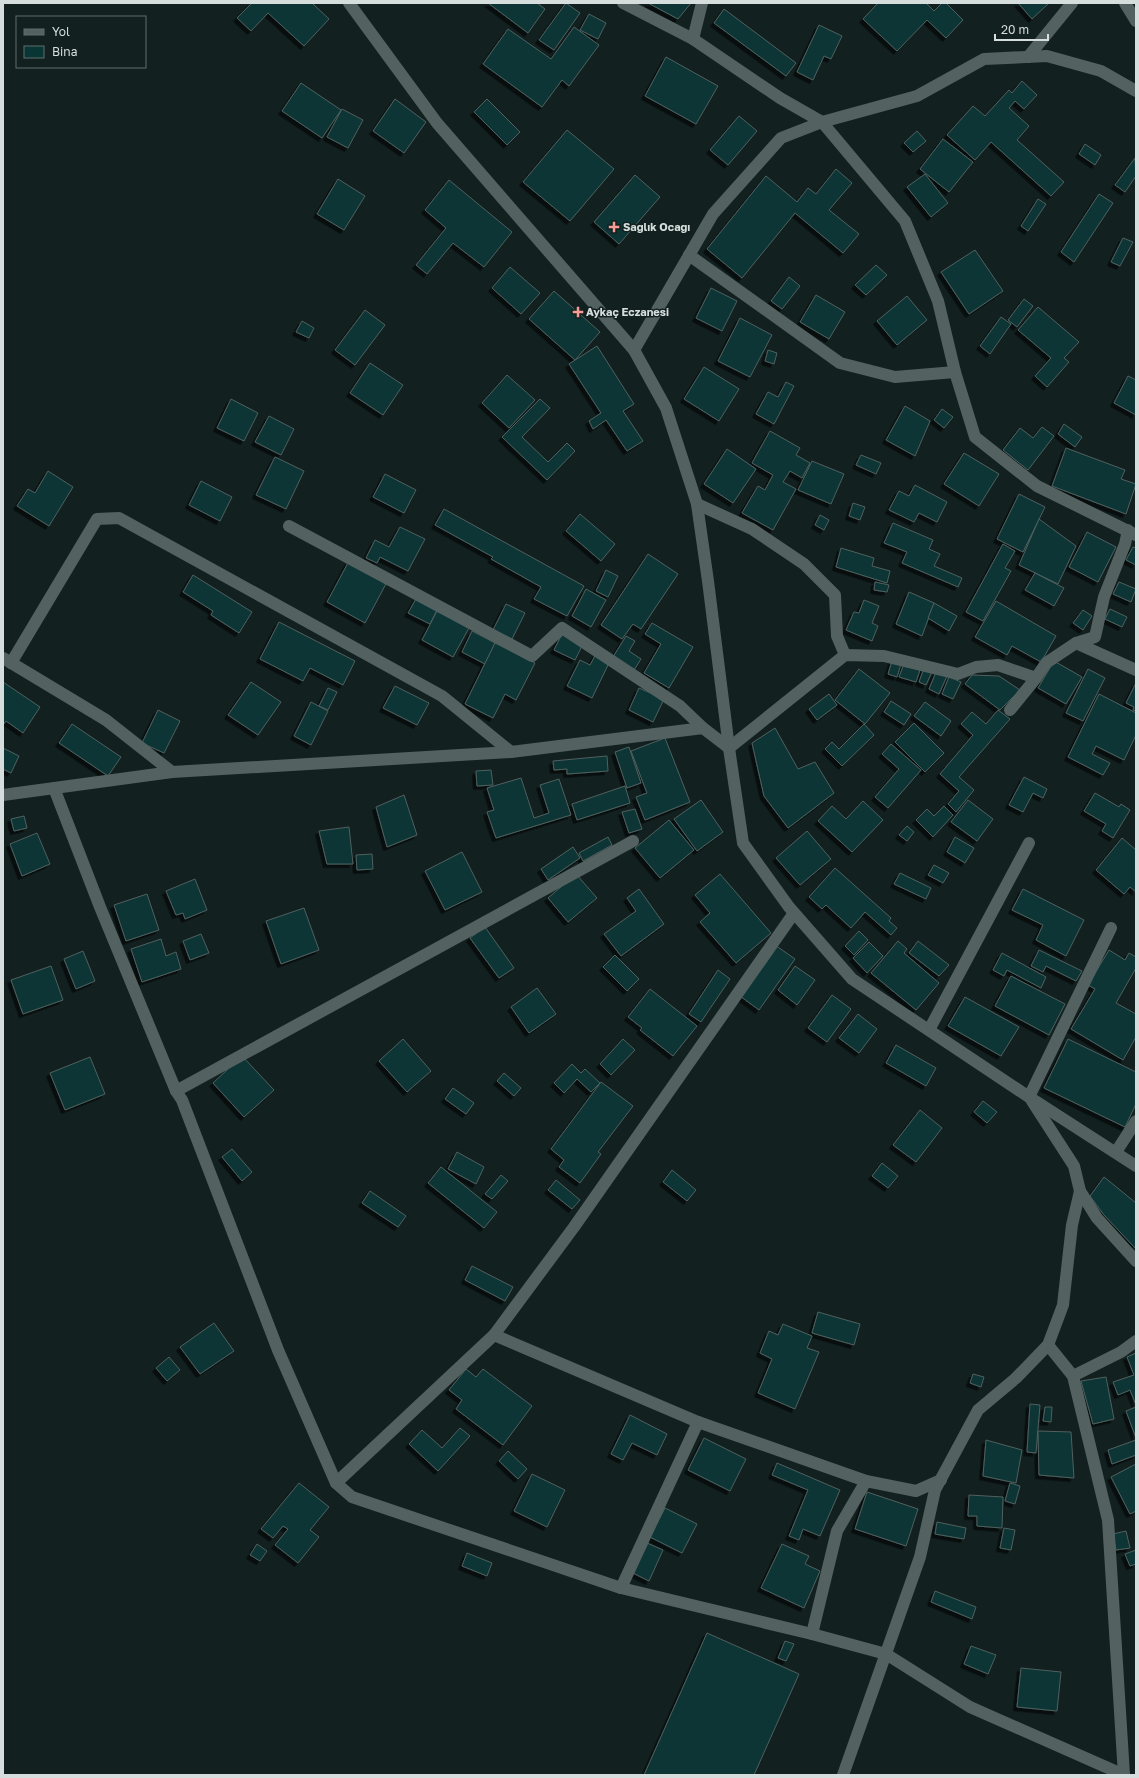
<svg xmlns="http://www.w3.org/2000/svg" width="1139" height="1778" font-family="'Golos Text',sans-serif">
	<defs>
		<filter id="shadow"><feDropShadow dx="-3.5" dy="3.5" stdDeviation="0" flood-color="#0009"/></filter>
	</defs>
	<rect width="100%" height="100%" fill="#132020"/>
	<g fill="#083634" stroke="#51605f" filter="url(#shadow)">
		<polygon points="252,3 312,3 329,19 304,46 268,13 251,31 237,18"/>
		<polygon points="488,3 537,3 545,9 528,33"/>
		<polygon points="566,3 580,13 554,50 539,40"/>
		<polygon points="648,3 691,3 678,19"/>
		<polygon points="878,3 926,3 934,11 942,3 946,3 963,20 946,38 927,20 897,51 863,19"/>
		<polygon points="1018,3 1049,3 1032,19"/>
		<polygon points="724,9 796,63 786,76 714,23"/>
		<polygon points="589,14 606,23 598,39 580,30"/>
		<polygon points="819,25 842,36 831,59 824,56 813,80 797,72"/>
		<polygon points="574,27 599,45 569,86 562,80 542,107 483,64 508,29 551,59"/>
		<polygon points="666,57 718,86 696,124 645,96"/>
		<polygon points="1022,81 1037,95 1024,109 1015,101 1009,108 1029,126 1017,140 1064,182 1051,196 991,142 975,160 947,135 973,106 985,116 1009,90 1012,93"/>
		<polygon points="301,83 341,110 322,138 282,111"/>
		<polygon points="395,99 426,122 404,153 373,131"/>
		<polygon points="487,99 520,132 507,145 474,112"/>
		<polygon points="342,109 363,120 348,148 327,137"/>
		<polygon points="739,116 757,131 728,165 710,150"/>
		<polygon points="567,130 614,169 570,221 523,182"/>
		<polygon points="917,131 926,141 913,152 904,143"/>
		<polygon points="943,139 973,162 949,192 920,169"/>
		<polygon points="1085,144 1101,155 1095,165 1079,154"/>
		<polygon points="1135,158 1136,176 1125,192 1115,185"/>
		<polygon points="836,169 852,183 829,210 859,234 843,253 795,213 742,278 707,249 766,176 797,202 808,188 816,194"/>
		<polygon points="925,174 948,203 931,217 907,187"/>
		<polygon points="635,175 660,197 619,244 594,222"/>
		<polygon points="338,179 365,196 344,230 317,214"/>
		<polygon points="449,180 512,232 484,267 453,243 427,274 416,265 446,228 425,210"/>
		<polygon points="1099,194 1113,203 1074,262 1061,252"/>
		<polygon points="1038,199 1046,204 1028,231 1021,226"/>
		<polygon points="1123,238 1133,242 1120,266 1111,262"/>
		<polygon points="975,250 1003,291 969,314 941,272"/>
		<polygon points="876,265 887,275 866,295 855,285"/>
		<polygon points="510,267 540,293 521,314 492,288"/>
		<polygon points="789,277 800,286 782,309 771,301"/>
		<polygon points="711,288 737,301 722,331 696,318"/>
		<polygon points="554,291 600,332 575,360 529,319"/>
		<polygon points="816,295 845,312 829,339 800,322"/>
		<polygon points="907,296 927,320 897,345 877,321"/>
		<polygon points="1024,299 1033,306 1017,327 1008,320"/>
		<polygon points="1038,307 1079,342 1064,358 1069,362 1047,387 1035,376 1051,358 1018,330"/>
		<polygon points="365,310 385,325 355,365 335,350"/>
		<polygon points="1001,317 1011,324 990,354 980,346"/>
		<polygon points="740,318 772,335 750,377 718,361"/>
		<polygon points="302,321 314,328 309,338 296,332"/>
		<polygon points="597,346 634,404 623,411 643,441 627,451 606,420 593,429 589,421 601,413 569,364"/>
		<polygon points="768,350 777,353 774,364 765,361"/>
		<polygon points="370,363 403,385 383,415 350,393"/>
		<polygon points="704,367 739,389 719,421 684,399"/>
		<polygon points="507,375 535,400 509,428 482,403"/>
		<polygon points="1128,376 1136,380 1136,415 1114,403"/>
		<polygon points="786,382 794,386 774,424 756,414 768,392 778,397"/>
		<polygon points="231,399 258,413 244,441 217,428"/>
		<polygon points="540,399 550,408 522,437 548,462 567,443 575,451 547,480 502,437"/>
		<polygon points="905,406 930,421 915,456 886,440"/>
		<polygon points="942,409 953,417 944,428 934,420"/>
		<polygon points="269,416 294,429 281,455 255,442"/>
		<polygon points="1064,424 1082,437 1075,447 1058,434"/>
		<polygon points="1042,427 1054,436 1028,470 1003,450 1020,428 1033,438"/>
		<polygon points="770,431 800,448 796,455 810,463 802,478 790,471 783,482 796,489 773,530 742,513 758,486 765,490 773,475 752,463"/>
		<polygon points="1066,448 1125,470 1121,479 1136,484 1126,514 1052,486"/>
		<polygon points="727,449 756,469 733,503 704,484"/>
		<polygon points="964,453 999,474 979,506 944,484"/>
		<polygon points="861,455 881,463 876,474 856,465"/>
		<polygon points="275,457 304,471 286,509 256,495"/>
		<polygon points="812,461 844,474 831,504 798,490"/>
		<polygon points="48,471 73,487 49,526 17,506 28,489 35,493"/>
		<polygon points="385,474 416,490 404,513 373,497"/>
		<polygon points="201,481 232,497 220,521 189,505"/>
		<polygon points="915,485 947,502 937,522 919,513 914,522 889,510 899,491 909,496"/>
		<polygon points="1019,494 1045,507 1023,552 997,539"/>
		<polygon points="853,503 865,507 860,520 849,516"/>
		<polygon points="444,509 584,586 567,616 534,599 541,587 491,559 493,557 435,525"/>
		<polygon points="580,514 615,544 601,561 566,531"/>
		<polygon points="820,515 829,520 824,530 815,525"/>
		<polygon points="1039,519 1076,546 1058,584 1019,565"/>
		<polygon points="893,523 933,540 929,549 940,554 934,566 962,578 958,587 902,563 907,552 884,543"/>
		<polygon points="400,527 425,539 408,571 380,557 377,563 366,558 375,540 389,547"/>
		<polygon points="1087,532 1116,547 1098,582 1069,567"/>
		<polygon points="1003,544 1015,551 1005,568 1011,571 983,621 966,612"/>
		<polygon points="1133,547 1136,548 1136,565 1126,560"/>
		<polygon points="841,548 874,558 872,566 890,571 887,583 836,567"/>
		<polygon points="648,554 678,574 641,629 633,624 622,639 601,625"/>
		<polygon points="349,561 387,582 365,623 327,602"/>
		<polygon points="606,570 618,576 608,597 596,591"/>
		<polygon points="1035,573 1064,588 1054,606 1025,590"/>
		<polygon points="193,575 252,612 239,633 211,615 213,611 183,592"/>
		<polygon points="875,582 889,585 887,592 874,590"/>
		<polygon points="1119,582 1136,589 1131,602 1113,594"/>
		<polygon points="586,589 606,600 591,627 572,616"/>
		<polygon points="909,592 934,603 922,636 896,624"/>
		<polygon points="417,597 438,608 430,624 408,613"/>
		<polygon points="864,600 879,606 872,623 878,626 872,641 846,630 854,612 859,613"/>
		<polygon points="996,601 1056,636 1041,662 1012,646 1007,655 975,637"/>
		<polygon points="934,603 957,616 949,631 928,618"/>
		<polygon points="506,604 525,613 512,639 493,630"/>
		<polygon points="438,609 470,626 453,657 422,640"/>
		<polygon points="1110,609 1127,617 1122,627 1105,619"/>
		<polygon points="1083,610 1092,616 1083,630 1073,623"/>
		<polygon points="279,622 355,661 343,685 310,668 303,681 260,659"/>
		<polygon points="652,623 693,647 669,688 644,673 661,644 645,634"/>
		<polygon points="472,631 495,643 485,664 462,652"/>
		<polygon points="562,634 583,644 575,660 554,650"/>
		<polygon points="626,636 635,641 629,651 641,659 634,670 613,657"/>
		<polygon points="495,643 535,663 516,700 505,694 493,718 465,704"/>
		<polygon points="596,654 610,661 592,698 567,686 580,660 590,665"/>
		<polygon points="892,661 901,664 897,677 888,674"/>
		<polygon points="1054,661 1082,677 1066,704 1038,688"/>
		<polygon points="904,664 920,670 916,682 899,677"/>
		<polygon points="924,668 932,672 926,685 919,682"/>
		<polygon points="859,669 890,693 865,724 835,700"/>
		<polygon points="1088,669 1105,678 1083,721 1066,713"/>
		<polygon points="936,672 947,676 939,694 929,689"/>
		<polygon points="972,675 999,676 1020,690 1000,710 965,684"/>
		<polygon points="949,677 961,682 953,699 942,694"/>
		<polygon points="3,682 40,707 23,733 6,721 3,725"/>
		<polygon points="251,682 281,702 258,735 228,715"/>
		<polygon points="1136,683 1136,711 1133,710 1134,707 1126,703"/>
		<polygon points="395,686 429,703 417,725 383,708"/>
		<polygon points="328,688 337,692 328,710 319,706"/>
		<polygon points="639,688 664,699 653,722 629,710"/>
		<polygon points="829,694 837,705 817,720 809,709"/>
		<polygon points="1099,694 1136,713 1136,735 1124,760 1096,746 1092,754 1110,763 1103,775 1068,757"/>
		<polygon points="891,701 911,714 904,725 884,712"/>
		<polygon points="311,702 328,711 311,745 294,736"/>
		<polygon points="925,702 951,721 941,736 914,716"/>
		<polygon points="158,710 180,721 164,753 142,743"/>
		<polygon points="998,710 1010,719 959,777 974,790 956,812 948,804 959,791 940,774 973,735 961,724 972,712 986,724"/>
		<polygon points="914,723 944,753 925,772 895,742"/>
		<polygon points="72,724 121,757 108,776 59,743"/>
		<polygon points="864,724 874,735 842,766 825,749 832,742 839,749"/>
		<polygon points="775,728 798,769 815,762 834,793 788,828 764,796 752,743"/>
		<polygon points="665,738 690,802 645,820 636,797 647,793 631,751"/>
		<polygon points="891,744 921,770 888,808 875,797 899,769 882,754"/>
		<polygon points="629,747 641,783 627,788 615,752"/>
		<polygon points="3,748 19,756 11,773 3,769"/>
		<polygon points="607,756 608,771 567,774 567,769 554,770 553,761"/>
		<polygon points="491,770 493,785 477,786 476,771"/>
		<polygon points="1024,777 1047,789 1043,798 1033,793 1023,812 1009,805"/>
		<polygon points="521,778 534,818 549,813 540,785 559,779 571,815 496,838 487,812 494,810 487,788"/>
		<polygon points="625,786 630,803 577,820 572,804"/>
		<polygon points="1095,793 1119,807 1121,804 1130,810 1113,838 1102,831 1106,824 1084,811"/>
		<polygon points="404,795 417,835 387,847 376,807"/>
		<polygon points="701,800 723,832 697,851 674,819"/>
		<polygon points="968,800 993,819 977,841 951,822"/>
		<polygon points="863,801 883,820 852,852 818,821 832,806 846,819"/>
		<polygon points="944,806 953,815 933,837 916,820 927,809 934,816"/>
		<polygon points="635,809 642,829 629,833 622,812"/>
		<polygon points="24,816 27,828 14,831 11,819"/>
		<polygon points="669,820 694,850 660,878 635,848"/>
		<polygon points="907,826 914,832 907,841 899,835"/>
		<polygon points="349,827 353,864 327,864 319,831"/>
		<polygon points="807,831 831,859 800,885 776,858"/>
		<polygon points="37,833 50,864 22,876 10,844"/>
		<polygon points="608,837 612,845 583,861 579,853"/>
		<polygon points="955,837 974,848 965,863 947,852"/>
		<polygon points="1122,838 1136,850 1136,892 1130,887 1124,894 1096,870"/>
		<polygon points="573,847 580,858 548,880 541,869"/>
		<polygon points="462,852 482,892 445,910 425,871"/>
		<polygon points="372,854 373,869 357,870 356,855"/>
		<polygon points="934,865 949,873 943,883 928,875"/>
		<polygon points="835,868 891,918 889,921 897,928 891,935 865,912 851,928 826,905 822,909 809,897"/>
		<polygon points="900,873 931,888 926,899 894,884"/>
		<polygon points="576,874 597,898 568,922 548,898"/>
		<polygon points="720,874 771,933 736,963 700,922 710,913 695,895"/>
		<polygon points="195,879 207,910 185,919 183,913 176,915 166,891"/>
		<polygon points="639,889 664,924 621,956 604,934 636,911 627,898"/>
		<polygon points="1023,889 1084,920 1066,956 1036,940 1043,925 1012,910"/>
		<polygon points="147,894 159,930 126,941 114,905"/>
		<polygon points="304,908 319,950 281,964 266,921"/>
		<polygon points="485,927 514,968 499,978 470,938"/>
		<polygon points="859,931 868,940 854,955 845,946"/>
		<polygon points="201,934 209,953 190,960 183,941"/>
		<polygon points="161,939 166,956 176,952 181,969 142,982 131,949"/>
		<polygon points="898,941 907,949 904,953 939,983 916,1010 871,973"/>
		<polygon points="918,941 949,965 939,976 909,953"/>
		<polygon points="869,942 883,956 867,973 853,958"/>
		<polygon points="775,945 795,959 759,1010 740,996"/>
		<polygon points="1039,950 1082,971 1076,981 1046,966 1043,972 1031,966"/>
		<polygon points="1109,950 1125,960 1129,953 1136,957 1136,968 1116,1003 1136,1014 1136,1037 1123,1060 1071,1029 1095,989 1088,985"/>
		<polygon points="83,951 95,981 76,989 64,959"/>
		<polygon points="1002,953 1046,977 1041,988 1007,970 1004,976 993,970"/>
		<polygon points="615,955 639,979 627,991 603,967"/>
		<polygon points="51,966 63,1000 23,1014 11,980"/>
		<polygon points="795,966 815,980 797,1005 778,990"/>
		<polygon points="718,970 730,979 701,1022 689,1014"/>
		<polygon points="1011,976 1065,1004 1049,1035 995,1006"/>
		<polygon points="537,988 556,1014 529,1033 511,1007"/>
		<polygon points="650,989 697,1026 673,1056 640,1030 642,1028 628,1017"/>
		<polygon points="832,995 851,1009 827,1042 808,1028"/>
		<polygon points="965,997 1019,1027 1001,1056 948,1026"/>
		<polygon points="858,1014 877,1029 859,1053 839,1038"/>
		<polygon points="403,1039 431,1071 407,1092 379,1061"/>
		<polygon points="623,1039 635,1050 611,1075 600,1064"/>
		<polygon points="1068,1039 1136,1072 1136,1104 1125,1127 1044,1088"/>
		<polygon points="896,1045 936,1068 926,1086 886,1063"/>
		<polygon points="242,1056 274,1090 244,1117 213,1083"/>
		<polygon points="90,1057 105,1094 65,1110 50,1073"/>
		<polygon points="572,1064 581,1073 585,1069 600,1083 591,1092 577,1079 564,1093 554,1083"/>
		<polygon points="504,1073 521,1088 514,1096 497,1081"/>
		<polygon points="601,1082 633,1106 598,1152 601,1154 580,1183 559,1167 564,1160 551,1149"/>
		<polygon points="453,1088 474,1103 466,1114 445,1099"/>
		<polygon points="983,1101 997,1112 987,1123 974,1112"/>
		<polygon points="920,1110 942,1128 916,1162 893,1145"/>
		<polygon points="232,1149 252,1172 242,1181 222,1157"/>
		<polygon points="457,1152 484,1167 476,1184 448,1169"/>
		<polygon points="882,1163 898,1176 888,1188 872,1176"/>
		<polygon points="441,1167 497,1212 484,1228 428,1183"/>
		<polygon points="672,1170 696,1190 687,1201 663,1182"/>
		<polygon points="501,1175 508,1181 492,1199 485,1194"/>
		<polygon points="1104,1177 1136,1203 1136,1249 1104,1215 1090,1196"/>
		<polygon points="556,1180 580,1200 572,1209 548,1190"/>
		<polygon points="370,1191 406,1216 398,1227 362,1203"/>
		<polygon points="472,1266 513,1287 505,1301 465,1280"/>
		<polygon points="818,1312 860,1324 854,1345 812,1333"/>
		<polygon points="214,1323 234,1351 200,1374 180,1347"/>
		<polygon points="783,1324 812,1336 807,1348 819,1352 795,1409 758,1393 772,1359 760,1353 769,1331 778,1335"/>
		<polygon points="1136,1353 1136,1405 1130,1390 1118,1395 1113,1382 1134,1375 1127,1357"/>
		<polygon points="169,1357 180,1370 167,1381 156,1368"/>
		<polygon points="466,1369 476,1377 483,1369 532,1406 503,1445 456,1409 462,1400 449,1390"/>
		<polygon points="973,1374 984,1377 981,1387 970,1383"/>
		<polygon points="1106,1377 1114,1419 1093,1424 1081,1381"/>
		<polygon points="1030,1404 1040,1405 1036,1453 1027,1452"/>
		<polygon points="1045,1407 1052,1407 1051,1422 1043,1421"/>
		<polygon points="1136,1407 1136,1438 1126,1411"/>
		<polygon points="630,1415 667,1434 657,1455 632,1443 623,1460 611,1454"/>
		<polygon points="460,1428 470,1436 438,1471 409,1444 422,1430 442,1448"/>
		<polygon points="1038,1431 1071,1432 1074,1478 1039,1475"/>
		<polygon points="704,1438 746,1459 730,1491 688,1470"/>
		<polygon points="986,1440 1022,1450 1016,1483 983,1476"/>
		<polygon points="1136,1440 1136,1455 1112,1464 1108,1450"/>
		<polygon points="508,1451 527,1469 518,1479 499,1461"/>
		<polygon points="777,1463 840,1490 820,1536 803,1529 799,1540 789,1536 808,1490 772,1475"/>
		<polygon points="1136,1464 1136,1511 1130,1514 1111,1477"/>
		<polygon points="532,1474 565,1490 547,1527 514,1511"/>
		<polygon points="299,1483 329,1507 310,1530 319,1537 298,1563 275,1545 288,1529 283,1526 273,1538 261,1529"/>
		<polygon points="1010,1483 1020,1486 1015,1504 1005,1501"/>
		<polygon points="867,1492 918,1509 906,1546 855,1529"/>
		<polygon points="969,1495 1003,1497 1002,1528 977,1526 977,1516 968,1516"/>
		<polygon points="665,1508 697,1524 682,1553 650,1537"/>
		<polygon points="937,1522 966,1528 964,1539 935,1534"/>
		<polygon points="1004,1528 1015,1530 1011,1550 1000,1548"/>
		<polygon points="1126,1531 1130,1548 1116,1550 1113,1534"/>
		<polygon points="647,1543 663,1550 649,1581 633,1573"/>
		<polygon points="257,1544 267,1551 260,1561 250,1555"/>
		<polygon points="782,1544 809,1556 805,1564 820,1571 804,1608 761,1588"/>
		<polygon points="1136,1550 1136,1564 1130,1566 1125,1554"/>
		<polygon points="467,1553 492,1563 487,1576 462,1566"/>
		<polygon points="935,1591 976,1607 972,1619 931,1602"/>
		<polygon points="707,1633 799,1674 754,1775 644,1775"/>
		<polygon points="785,1641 794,1644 786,1661 778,1658"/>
		<polygon points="971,1646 996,1655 988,1674 964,1664"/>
		<polygon points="1021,1668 1061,1672 1057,1711 1017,1707"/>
	</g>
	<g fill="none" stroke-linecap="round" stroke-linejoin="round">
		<g stroke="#536261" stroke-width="12">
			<polyline points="693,39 702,3"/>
			<polyline points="822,122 905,221 938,301 955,372 975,437 1037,486 1136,535"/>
			<polyline points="689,255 840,363 895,377 955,372"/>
			<polyline points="697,504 752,529 804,564 835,595 837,636 845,655"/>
			<polyline points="289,526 532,656 562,628 680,706 703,728"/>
			<polyline points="1076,643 1136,670"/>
			<polyline points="3,658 106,720 172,772"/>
			<polyline points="11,663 97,519 119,518 442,696 511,752"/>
			<polyline points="1010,710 1036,678"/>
			<polyline points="54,788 100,907 176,1091 182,1100 278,1350 336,1483 352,1497 621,1588 812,1634 886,1654 970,1707 1124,1775"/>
			<polyline points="3,795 172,772 511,752 703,728 729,748 845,655 884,656 958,674 976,667 998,665 1036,678 1046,663 1076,643 1095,637 1104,597 1125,544 1128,530"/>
			<polyline points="929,1030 1029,843"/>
			<polyline points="176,1091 633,841"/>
			<polyline points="1029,1097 1111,928"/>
			<polyline points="1116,1152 1136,1121"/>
			<polyline points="494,1335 698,1422 866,1481 916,1491 941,1480"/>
			<polyline points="1048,1345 1073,1376 1108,1520 1124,1775"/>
			<polyline points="1073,1376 1121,1352 1136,1341"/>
			<polyline points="336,1483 494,1335 574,1227 794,913"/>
			<polyline points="621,1588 698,1422"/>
			<polyline points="812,1634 837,1531 866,1481"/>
			<polyline points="843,1775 920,1557 935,1490 978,1410 1016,1378 1048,1345 1063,1305 1072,1225 1080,1191"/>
		</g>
		<g stroke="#536261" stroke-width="12">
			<polyline points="349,3 437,123 634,350 666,408 697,504 708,581 729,748 743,843 789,907 852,979 1029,1097 1136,1166"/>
			<polyline points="623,3 693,39 780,98 822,122"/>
			<polyline points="1125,3 1136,21"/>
			<polyline points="1028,57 1072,3"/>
			<polyline points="634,350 713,214 781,138 822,122 917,96 984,59 1047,56 1101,71 1136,91"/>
			<polyline points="1032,1101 1074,1166 1080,1191 1097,1218 1136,1261"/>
		</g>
	</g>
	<g fill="#f59c95" stroke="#132020" stroke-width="1.5">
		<path d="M612 221h4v4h4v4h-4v4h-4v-4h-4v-4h4z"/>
		<path d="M576 306h4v4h4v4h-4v4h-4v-4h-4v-4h4z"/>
	</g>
	<g text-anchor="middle" stroke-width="3" stroke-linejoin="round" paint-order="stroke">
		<g font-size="11" font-weight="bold" fill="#d5dedd" stroke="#132020" text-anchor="start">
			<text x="623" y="231">Saglık Ocagı</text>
			<text x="586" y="316">Aykaç Eczanesi</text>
		</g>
	</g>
	<rect width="1139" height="1778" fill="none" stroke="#d5dedd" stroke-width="8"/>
	<rect x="16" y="16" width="130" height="52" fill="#132020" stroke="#616c6c"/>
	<rect x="24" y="29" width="20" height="6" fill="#536261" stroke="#616c6c"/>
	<text x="52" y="36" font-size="12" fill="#d5dedd">Yol</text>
	<rect x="24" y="46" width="20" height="12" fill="#083634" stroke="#616c6c"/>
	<text x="52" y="56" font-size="12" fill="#d5dedd">Bina</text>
	<path d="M995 34v6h53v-6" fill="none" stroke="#d5dedd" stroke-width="2"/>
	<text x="1001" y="34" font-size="12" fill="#d5dedd" stroke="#132020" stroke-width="3" paint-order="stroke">20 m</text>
</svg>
